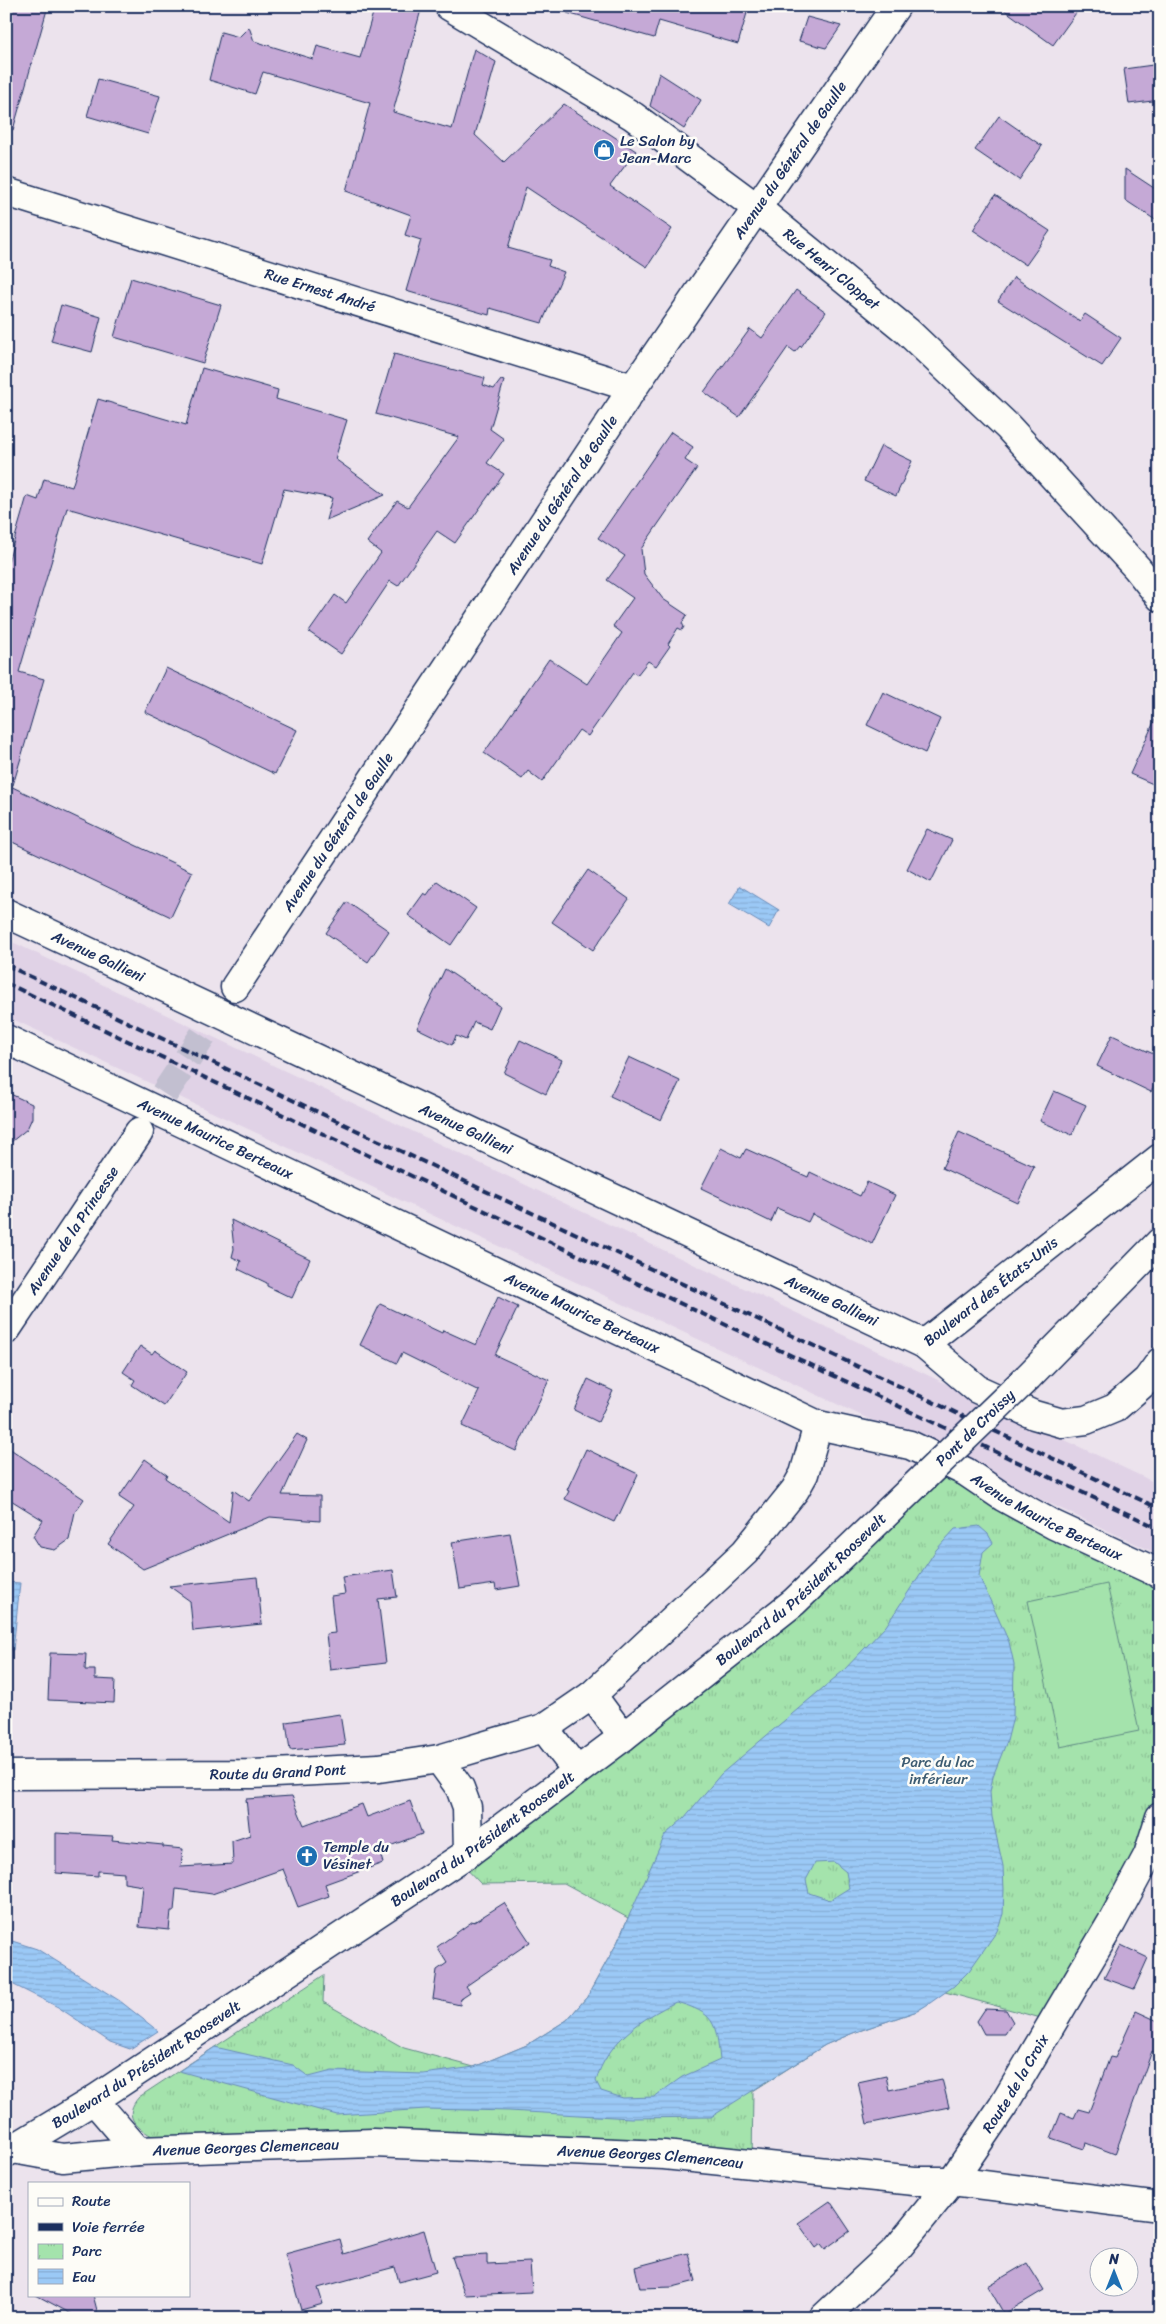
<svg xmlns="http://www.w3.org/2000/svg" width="1166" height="2324" font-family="Sriracha,sans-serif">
	<defs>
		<pattern id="park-tufts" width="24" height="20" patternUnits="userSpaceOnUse" patternTransform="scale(1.25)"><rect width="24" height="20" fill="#a4e3ac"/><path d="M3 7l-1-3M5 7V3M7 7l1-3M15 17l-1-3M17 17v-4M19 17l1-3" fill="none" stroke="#8dc396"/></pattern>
		<pattern id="water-rules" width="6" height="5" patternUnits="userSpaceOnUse" patternTransform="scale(1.25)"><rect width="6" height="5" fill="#9bc9f6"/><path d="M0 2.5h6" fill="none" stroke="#85add5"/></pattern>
	</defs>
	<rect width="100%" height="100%" fill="#ece3ed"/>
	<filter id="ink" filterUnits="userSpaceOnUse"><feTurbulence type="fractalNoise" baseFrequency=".02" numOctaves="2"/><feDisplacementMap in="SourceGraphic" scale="10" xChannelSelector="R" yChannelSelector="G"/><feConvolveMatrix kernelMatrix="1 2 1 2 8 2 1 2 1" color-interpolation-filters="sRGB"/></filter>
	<g filter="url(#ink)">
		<polygon fill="#e0d2e6" points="6,939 1160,1485 1160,1555 6,1016"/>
		<path fill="url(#park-tufts)" stroke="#608985" d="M943 1460 1160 1574V1817L1052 2021 945 1992 917 2011 853 2033 825 2045 753 2091 752 2163 373 2143 152 2136C134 2126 123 2115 139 2097L324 1975 323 2002 404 2048 474 2067 527 2045 567 2020 587 1997 617 1943 628 1918 564 1883 481 1884 458 1860 623 1737Z"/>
		<polygon fill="#a4e3ac" stroke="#608985" points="1107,1584 1139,1731 1060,1747 1028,1601"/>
		<g fill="url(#water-rules)" stroke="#688bb9" fill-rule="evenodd">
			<polygon points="740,886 779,910 769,928 729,904"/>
			<path d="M979 1526 988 1534 993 1543 983 1552 979 1576 1009 1642 1014 1664 1013 1717 1007 1741 993 1776 990 1792 992 1817 1003 1866 1004 1890 1003 1914 997 1931 969 1971 954 1986 930 2003 917 2011 853 2033 825 2045 711 2117 631 2118 509 2111 426 2109 337 2115 179 2071 215 2047 293 2065 309 2077 332 2071 423 2074 474 2067 527 2045 567 2020 587 1997 617 1943 665 1835 684 1818 721 1774 843 1671 886 1626 936 1550 955 1529ZM834 1862 846 1872 849 1888 830 1900 809 1893 806 1880 815 1863ZM676 2002C715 2013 716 2022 720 2060L682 2077 654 2097 623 2098 601 2091 596 2081C606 2043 642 2018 676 2002Z"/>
			<polygon points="6,1582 20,1583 13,1650 6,1650"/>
			<polygon points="6,1939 37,1949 120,2001 158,2031 130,2049 110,2042 58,2007 6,1981"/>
		</g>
		<g fill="#c5a9d6" stroke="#1b2f5e">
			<polygon points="6,6 48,6 13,130 6,129"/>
			<polygon points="375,6 422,6 393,112 452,129 474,49 496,62 475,135 504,162 564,104 636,151 610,186 672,229 647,267 526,187 508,248 550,260 548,266 564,272 542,323 490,308 489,315 406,291 421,240 405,235 411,215 346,191 370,103 263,72 255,94 209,80 221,32 239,37 249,27 254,41 313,59 317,46 360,58"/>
			<polygon points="568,6 749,6 738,44 659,21 654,38 567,13"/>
			<polygon points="999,6 1081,6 1053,45"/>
			<polygon points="807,17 841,26 826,48 799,41"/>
			<polygon points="1160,64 1160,100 1129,104 1124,69"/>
			<polygon points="659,73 701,100 684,129 650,106"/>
			<polygon points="98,79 160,96 148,134 87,116"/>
			<polygon points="999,116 1042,146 1019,180 975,150"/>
			<polygon points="1125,169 1160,192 1160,223 1125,200"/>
			<polygon points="995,195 1050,231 1026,265 973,230"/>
			<polygon points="1014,277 1080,321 1085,314 1121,338 1102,366 998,301"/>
			<polygon points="131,278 221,305 203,363 114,337"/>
			<polygon points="796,290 826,312 801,347 800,346 795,352 788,347 739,417 704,392 750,329 762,338"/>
			<polygon points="61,305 101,317 92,352 51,341"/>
			<polygon points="394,354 485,378 483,385 494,389 501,380 504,381 490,429 504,439 487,463 504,474 455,543 437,531 398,586 390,581 341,654 309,632 335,595 346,603 381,553 367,542 397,501 408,507 459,437 376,414"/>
			<polygon points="202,368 278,390 276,399 347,420 335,459 385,495 326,520 332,498 284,489 262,564 67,508 19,672 44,679 13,785 6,784 6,569 27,496 38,500 44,479 72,487 98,399 186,425"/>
			<polygon points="671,432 693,447 685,460 697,468 641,549 644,574 663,599 687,615 682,623 684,627 682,630 678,628 668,644 670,646 656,666 648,661 637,675 633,672 588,736 579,730 542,782 528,771 522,779 484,753 549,659 587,684 622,633 613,626 633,598 607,580 625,556 598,538"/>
			<polygon points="881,446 912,461 896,496 864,481"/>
			<polygon points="166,668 297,730 275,774 145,712"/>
			<polygon points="883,692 940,719 925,753 867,725"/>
			<polygon points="1160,709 1160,787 1130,774"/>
			<polygon points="6,784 192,872 171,917 6,839"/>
			<polygon points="927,829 952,840 931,882 907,869"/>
			<polygon points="588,870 629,899 593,950 552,922"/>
			<polygon points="437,881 476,908 451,945 408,915 424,893 427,895"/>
			<polygon points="347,902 389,931 368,962 326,933"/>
			<polygon points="445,969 500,1006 490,1029 474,1022 466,1040 456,1036 452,1045 417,1028"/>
			<polygon points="1112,1035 1160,1057 1160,1074 1151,1092 1097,1066"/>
			<polygon points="520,1040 562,1060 546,1094 504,1073"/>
			<polygon points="629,1057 680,1081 661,1120 610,1096"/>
			<polygon points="1054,1091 1086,1105 1072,1135 1040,1121"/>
			<polygon points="6,1092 32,1104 32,1118 27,1129 6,1146"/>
			<polygon points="959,1132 1034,1166 1018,1203 942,1168"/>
			<polygon points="721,1148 741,1158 746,1149 808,1177 810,1172 860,1196 867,1182 895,1195 872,1244 812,1214 808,1222 777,1208 771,1222 701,1188"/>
			<polygon points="231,1220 310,1259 292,1298 267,1286 267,1283 238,1269 241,1261 232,1257 234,1249"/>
			<polygon points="498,1297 518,1307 495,1355 549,1380 516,1451 462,1426 479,1391 402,1353 397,1363 360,1345 380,1304 442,1333 443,1330 476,1345"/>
			<polygon points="140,1346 152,1354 155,1350 187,1372 164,1406 132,1385 135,1380 123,1372"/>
			<polygon points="588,1379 613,1391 598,1422 574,1410"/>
			<polygon points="297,1434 307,1440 282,1495 320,1496 320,1521 270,1517 143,1569 108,1544 134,1507 119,1497 145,1459 167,1475 165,1478 229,1522 233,1490 249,1501"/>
			<polygon points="6,1446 84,1499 75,1512 69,1540 55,1550 40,1547 33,1536 43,1520 6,1497"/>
			<polygon points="586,1449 638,1474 619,1515 618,1514 614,1522 565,1499 569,1491 567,1490"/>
			<polygon points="510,1533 520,1586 496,1590 495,1584 460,1589 452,1542"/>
			<polygon points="393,1570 397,1597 378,1599 386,1663 330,1670 326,1634 335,1633 331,1596 345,1594 342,1577"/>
			<polygon points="257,1577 262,1624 193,1631 190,1601 169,1586"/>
			<polygon points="50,1653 86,1654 85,1670 95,1670 95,1679 115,1680 114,1703 48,1700"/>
			<polygon points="340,1714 345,1745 290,1750 286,1722"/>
			<polygon points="292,1796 304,1825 362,1804 367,1817 410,1801 422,1834 379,1850 383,1863 325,1884 329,1896 298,1907 283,1869 212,1894 176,1889 174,1911 171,1911 169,1930 139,1927 143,1886 124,1883 124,1873 98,1871 98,1876 56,1873 56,1833 113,1836 112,1840 163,1845 163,1847 183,1849 181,1867 233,1864 232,1841 250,1835 246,1799"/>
			<polygon points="504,1903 530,1942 466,1986 470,1992 461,1998 460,2005 433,1999 437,1970 447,1963 437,1947 473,1921 474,1922"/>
			<polygon points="1121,1945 1148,1958 1134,1989 1104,1978"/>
			<polygon points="985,2009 1006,2010 1013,2022 1005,2034 984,2034 977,2021"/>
			<polygon points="1136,2011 1160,2022 1160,2055 1152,2051 1115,2154 1086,2143 1084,2149 1051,2138 1061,2113 1074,2118 1078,2109 1089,2112 1110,2057 1115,2058"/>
			<polygon points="886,2076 889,2090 942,2079 949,2107 867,2124 858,2082"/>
			<polygon points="830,2201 850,2231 825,2249 821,2244 816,2248 798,2223"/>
			<polygon points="424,2230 436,2272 399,2282 395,2267 376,2272 318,2288 323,2304 301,2310 285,2254 340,2239 344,2254"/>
			<polygon points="688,2253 696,2281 673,2287 640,2288 635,2267"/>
			<polygon points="487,2255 487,2264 530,2262 532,2292 465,2295 452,2257"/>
			<polygon points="1027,2263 1044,2290 1004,2314 988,2286"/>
			<polygon points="36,2295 93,2295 99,2318 79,2318"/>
		</g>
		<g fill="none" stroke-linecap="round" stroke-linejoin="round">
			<polyline stroke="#c2bfd0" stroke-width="28" stroke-dasharray="28 14" stroke-linecap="butt" points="141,1129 235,987"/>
			<g stroke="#1b2f5e" stroke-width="31">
				<g id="minor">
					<path id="s1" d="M449 6 633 116 757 208 907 331 1008 427 1137 568 1160 597"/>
					<path id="s2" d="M6 192 633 388"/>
					<path id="s3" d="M6 913 924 1344 977 1389 1034 1415 1062 1423 1086 1420 1115 1408 1147 1380 1160 1362"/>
					<path id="s4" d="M235 987 633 388 896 6"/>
					<path id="s5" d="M6 1039 818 1425 910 1445 966 1472 1003 1497 1054 1525 1160 1574"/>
					<path id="s6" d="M6 1330 139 1132"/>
					<path id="s7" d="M924 1344 1160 1158"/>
					<polyline points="1028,1377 1160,1242"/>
					<polyline points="592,1695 623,1737"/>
					<polyline points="544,1728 577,1771"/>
					<polyline points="439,1759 460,1788 467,1807 468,1853"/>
					<path id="s8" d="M6 1775 253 1774 379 1768 439 1759 544 1728 592 1695 745 1552 795 1490 804 1474 818 1425"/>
					<polyline points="94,2100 138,2151"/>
					<path id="s9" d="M13 2149 63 2158 138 2151 373 2143 664 2155 914 2181H952L1160 2207"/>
					<path id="s10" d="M6 2153 94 2100 468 1853 623 1737 794 1602 924 1477"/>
					<path id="s11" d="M823 2318 896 2250 952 2181 1003 2106 1112 1922 1148 1855 1160 1817"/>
				</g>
			</g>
			<use href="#minor" stroke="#fdfcf7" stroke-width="28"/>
			<g stroke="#1b2f5e" stroke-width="4" stroke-dasharray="8 4" stroke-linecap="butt">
				<polyline points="6,965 1160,1509"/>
				<polyline points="6,983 607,1269 1160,1529"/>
			</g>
			<g stroke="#1b2f5e" stroke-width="31" stroke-linecap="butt">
				<g id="minor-bridge">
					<path id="s12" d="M924 1477 1028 1377"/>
				</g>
			</g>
			<use href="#minor-bridge" stroke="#fdfcf7" stroke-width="28"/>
		</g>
	</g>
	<defs>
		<g id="shop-disc" transform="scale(1.125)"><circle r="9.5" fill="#1f6fb2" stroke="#fdfcf7"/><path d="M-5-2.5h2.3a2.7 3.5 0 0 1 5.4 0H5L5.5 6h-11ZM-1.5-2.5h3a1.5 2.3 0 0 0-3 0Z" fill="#fff"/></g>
		<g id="church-disc" transform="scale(1.125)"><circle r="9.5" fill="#1f6fb2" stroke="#fdfcf7"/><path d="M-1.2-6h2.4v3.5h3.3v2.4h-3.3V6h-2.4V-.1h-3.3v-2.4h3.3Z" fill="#fff"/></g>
	</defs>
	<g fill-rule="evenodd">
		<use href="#shop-disc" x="604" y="150"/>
		<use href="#church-disc" x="307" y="1856"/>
	</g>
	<g text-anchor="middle" stroke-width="5" stroke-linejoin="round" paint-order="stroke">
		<g font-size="15" fill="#1b2f5e" stroke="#fdfcf7" text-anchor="start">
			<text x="620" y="146">Le Salon by<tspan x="620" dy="17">Jean-Marc</tspan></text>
			<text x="323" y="1852">Temple du<tspan x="323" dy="17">Vésinet</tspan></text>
		</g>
		<g font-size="15" fill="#1b2f5e" stroke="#fdfcf7">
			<text dy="5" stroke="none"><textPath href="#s4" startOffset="996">Avenue du Général de Gaulle</textPath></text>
			<text dy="5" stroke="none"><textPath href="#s1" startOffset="465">Rue Henri Cloppet</textPath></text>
			<text dy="5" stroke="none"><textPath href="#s2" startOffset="329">Rue Ernest André</textPath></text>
			<text dy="5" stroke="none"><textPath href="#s4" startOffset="591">Avenue du Général de Gaulle</textPath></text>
			<text dy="5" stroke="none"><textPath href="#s4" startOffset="186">Avenue du Général de Gaulle</textPath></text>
			<text dy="5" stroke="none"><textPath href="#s3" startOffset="102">Avenue Gallieni</textPath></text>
			<text dy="5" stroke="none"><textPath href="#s3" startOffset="508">Avenue Gallieni</textPath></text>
			<text dy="5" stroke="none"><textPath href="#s5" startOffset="232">Avenue Maurice Berteaux</textPath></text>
			<text dy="5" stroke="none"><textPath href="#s6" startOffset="120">Avenue de la Princesse</textPath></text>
			<text dy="5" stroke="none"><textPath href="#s7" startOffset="85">Boulevard des États-Unis</textPath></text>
			<text dy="5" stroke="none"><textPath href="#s3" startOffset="912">Avenue Gallieni</textPath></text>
			<text dy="5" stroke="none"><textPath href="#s5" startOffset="638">Avenue Maurice Berteaux</textPath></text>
			<text dy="5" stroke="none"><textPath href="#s12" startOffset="71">Pont de Croissy</textPath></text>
			<text dy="5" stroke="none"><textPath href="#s5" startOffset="1148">Avenue Maurice Berteaux</textPath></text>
			<text dy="5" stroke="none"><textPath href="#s10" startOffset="976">Boulevard du Président Roosevelt</textPath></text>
			<text dy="5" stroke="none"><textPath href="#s8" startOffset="272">Route du Grand Pont</textPath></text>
			<text dy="5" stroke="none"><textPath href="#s10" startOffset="571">Boulevard du Président Roosevelt</textPath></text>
			<text dy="5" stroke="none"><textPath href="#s10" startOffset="166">Boulevard du Président Roosevelt</textPath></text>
			<text dy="5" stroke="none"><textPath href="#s11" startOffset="305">Route de la Croix</textPath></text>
			<text dy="5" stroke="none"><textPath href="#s9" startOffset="234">Avenue Georges Clemenceau</textPath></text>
			<text dy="5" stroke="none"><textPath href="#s9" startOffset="639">Avenue Georges Clemenceau</textPath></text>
		</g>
		<g font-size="15" fill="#3d5c72" stroke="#fdfcf7">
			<text x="938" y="1767">Parc du lac<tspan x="938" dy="17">inférieur</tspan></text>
		</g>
	</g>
	<rect width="1166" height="2324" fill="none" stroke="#fdfcf7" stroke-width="25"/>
	<rect x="12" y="12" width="1141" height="2299" fill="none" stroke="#1b2f5e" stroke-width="2" filter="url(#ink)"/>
	<rect x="28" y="2182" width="162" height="115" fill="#fdfcf7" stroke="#a3aaba"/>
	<rect x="38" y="2198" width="25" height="8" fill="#fdfcf7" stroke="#a3aaba"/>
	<text x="72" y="2206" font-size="15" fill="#1b2f5e">Route</text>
	<rect x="38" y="2223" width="25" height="8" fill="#1b2f5e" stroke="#a3aaba"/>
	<text x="72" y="2232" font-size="15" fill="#1b2f5e">Voie ferrée</text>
	<rect x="38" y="2244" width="25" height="15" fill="url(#park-tufts)" stroke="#a3aaba"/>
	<text x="72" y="2256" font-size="15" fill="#1b2f5e">Parc</text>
	<rect x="38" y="2269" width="25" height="15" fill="url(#water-rules)" stroke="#a3aaba"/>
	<text x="72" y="2282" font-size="15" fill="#1b2f5e">Eau</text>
	<g transform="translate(1114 2272)"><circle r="24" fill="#fdfcf7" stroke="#a3aaba"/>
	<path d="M0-4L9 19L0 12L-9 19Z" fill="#1f6fb2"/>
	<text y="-8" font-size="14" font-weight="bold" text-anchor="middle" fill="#1b2f5e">N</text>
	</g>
</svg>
